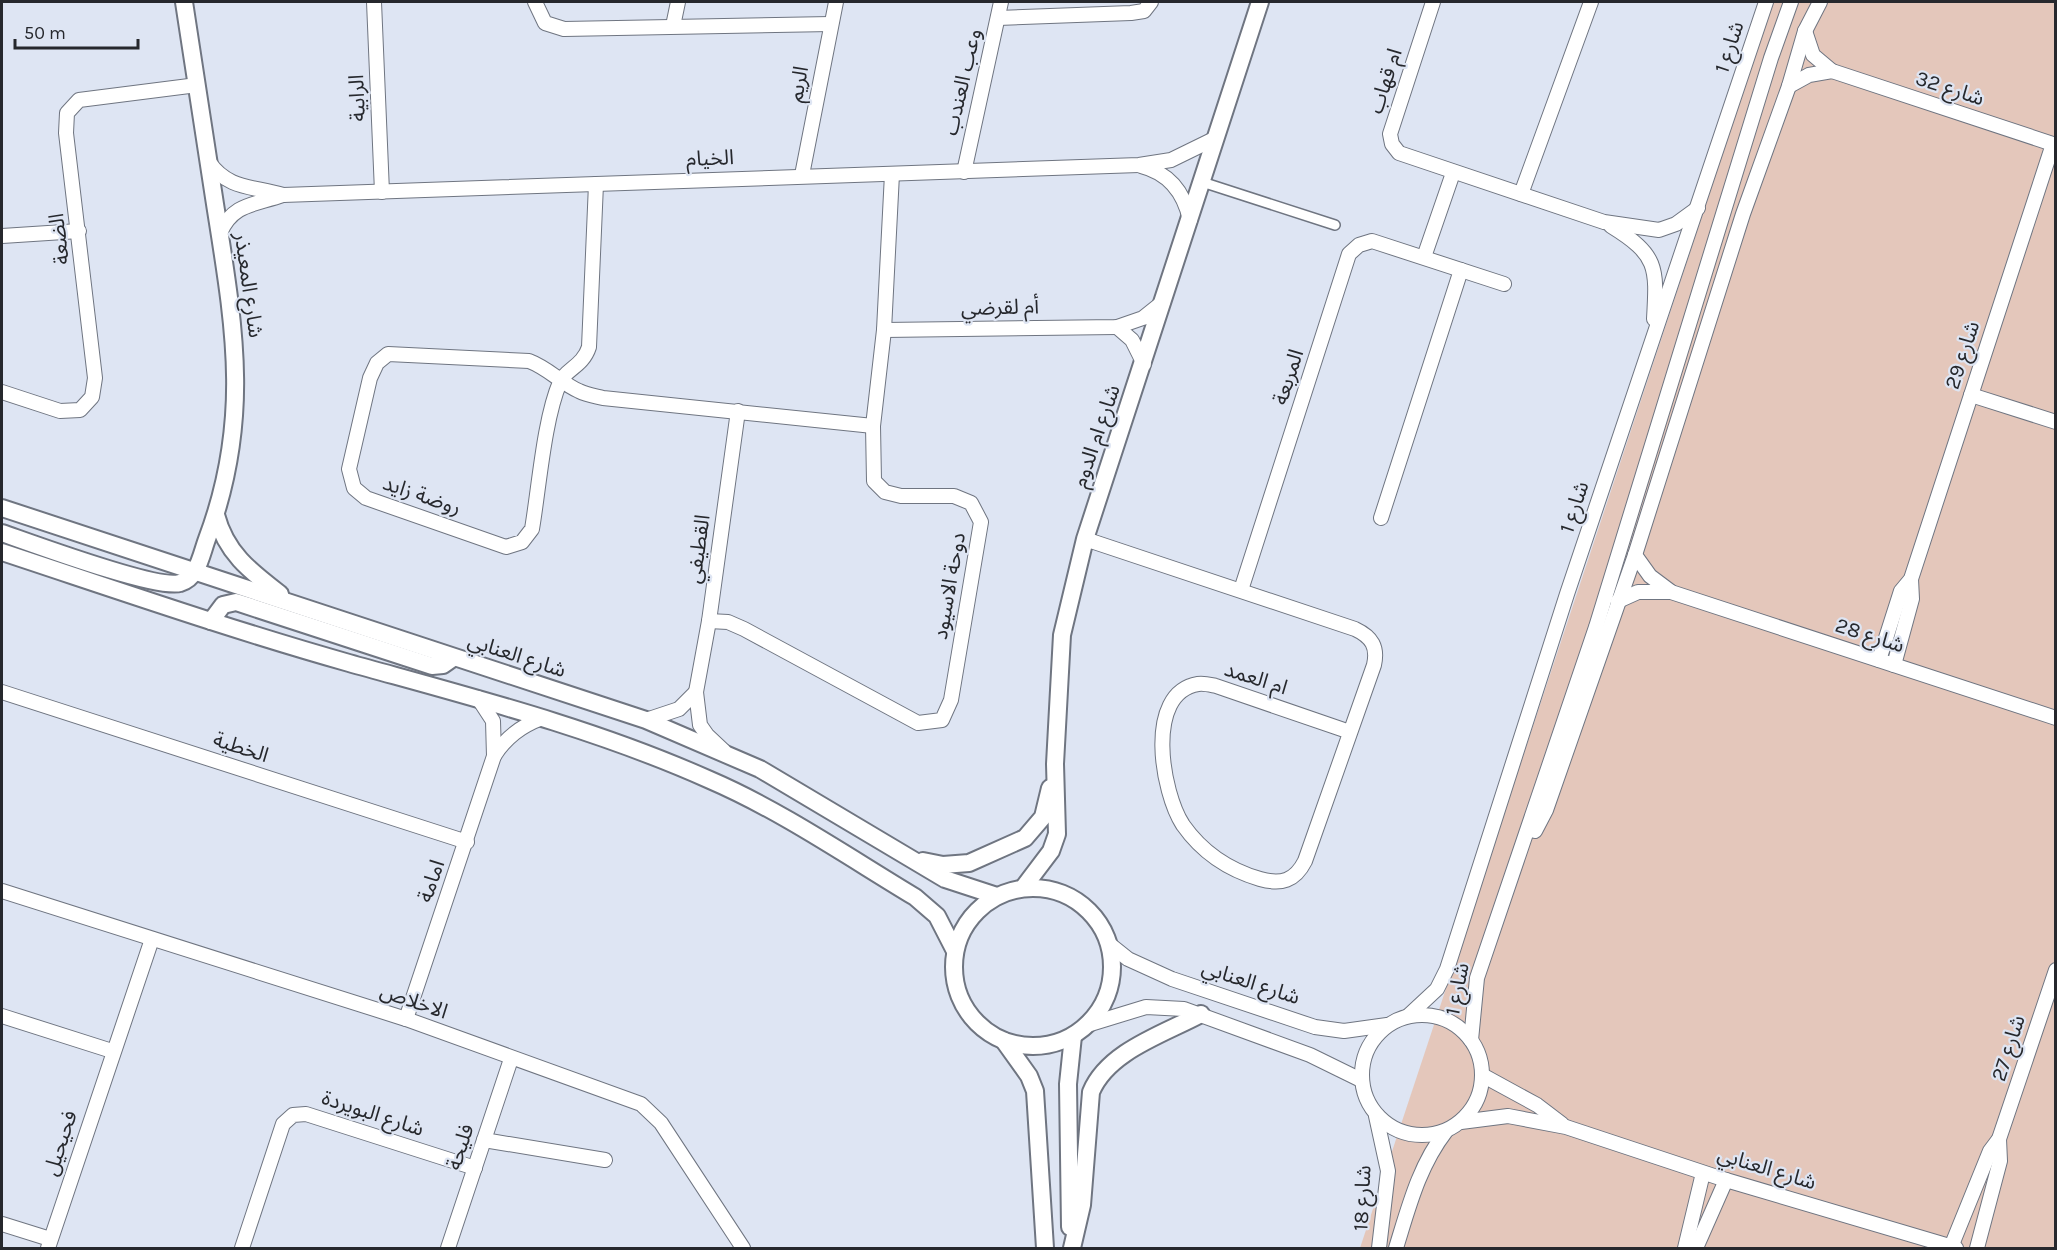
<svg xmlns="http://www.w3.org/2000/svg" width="2057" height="1250" font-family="Karla,'Noto Sans Arabic',sans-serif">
	<rect width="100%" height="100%" fill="#dee5f3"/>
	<polygon fill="#e4c7bb" points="1773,2 2055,2 2055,1248 1360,1248"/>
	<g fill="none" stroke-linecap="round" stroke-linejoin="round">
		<g stroke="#6f7581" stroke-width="12">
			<polyline id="pedestrian" points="1202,182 1335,225"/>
		</g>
		<g stroke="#6f7581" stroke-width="16">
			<g id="minor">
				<polyline points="374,2 382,192"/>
				<polyline points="535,2 545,23 564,29 831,24"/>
				<polyline points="1433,2 1390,134 1392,144 1399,153 1604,222 1659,230 1676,224 1698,208"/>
				<polyline points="998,18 1131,13 1144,11 1151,2"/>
				<polyline points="673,26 678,2"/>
				<polyline points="1805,31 1813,55 1832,71 2056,145"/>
				<polyline points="1789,86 1809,75 1832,71"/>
				<path d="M209 162C228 190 254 186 283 195"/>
				<path d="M1141 166C1169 173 1184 192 1190 220"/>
				<polyline points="964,172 1001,2"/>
				<polyline points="802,175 836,2"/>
				<path d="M596 184 589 347C583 366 566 369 560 382 544 419 539 488 532 529L522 542 506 547 366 498 354 488 349 469 370 378 377 363 388 354 529 361C548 368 561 383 579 391 587 395 595 396 603 398L873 426"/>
				<polyline points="1521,194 1591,2"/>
				<path d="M1611 226C1658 255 1657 267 1654 319"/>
				<path d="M220 233C233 203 255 205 283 195L1139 165 1171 160 1216 138"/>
				<polyline points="2,236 79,231"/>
				<polyline points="1424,257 1453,173"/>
				<polyline points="1117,327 1132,340 1144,364"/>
				<polyline points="884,330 1117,327 1143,318 1163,302"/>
				<polyline points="2,392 60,411 80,410 92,397 95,378 66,133 67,113 79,100 197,85"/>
				<polyline points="1971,395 2056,422"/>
				<polyline points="1381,518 1461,270"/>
				<path d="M1085 539 1355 629C1372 637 1378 647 1374 665L1305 861C1295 881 1281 885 1260 879 1229 870 1202 852 1183 825 1162 793 1144 693 1198 684 1204 683 1211 685 1216 686L1350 732"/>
				<polyline points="1635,555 1650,576 1670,591"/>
				<polyline points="1241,590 1349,254 1359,245 1372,241 1504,284"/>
				<polyline points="1618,601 1638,592 1671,592 2056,718"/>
				<polyline points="709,621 728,622 744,629 918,723 942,720 951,700 981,522 971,503 954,496 901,496 885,492 874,481 873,426 884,330 892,174"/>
				<polyline points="1879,660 1901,591 1911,579 2053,144"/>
				<polyline points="1894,665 1912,599 1911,579"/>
				<polyline points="2,692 467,842"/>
				<polyline points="646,720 679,709 696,692"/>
				<polyline points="724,751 707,735 700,725 696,692 709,621 738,411"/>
				<path d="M494 756C506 737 521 726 542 718"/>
				<polyline points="1535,831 1546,810 1635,555 1743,214 1789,86 1805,31 1820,2"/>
				<polyline points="2,891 406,1019 641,1104 661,1123 743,1248"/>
				<polyline points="1108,943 1128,959 1172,979 1315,1027 1344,1031 1387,1025"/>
				<circle cx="1422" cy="1075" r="60"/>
				<polyline points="2,1016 112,1051"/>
				<polyline points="1408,1016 1437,989 1447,969 1567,594 1766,2"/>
				<polyline points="406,1019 494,756 493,721 478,698"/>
				<polyline points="1087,1025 1146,1007 1184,1009 1310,1055 1361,1080"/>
				<polyline points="1471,1040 1477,978 1596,627 1771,58 1791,2"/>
				<polyline points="1482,1075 1537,1105 1562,1124"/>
				<polyline points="1376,1116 1388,1171 1379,1248"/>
				<polyline points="1461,1122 1508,1116 1566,1127 1726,1180 1956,1248"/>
				<polyline points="484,1140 605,1160"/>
				<polyline points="2,1224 50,1239"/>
				<polyline points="1951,1247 1990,1151 1999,1139 2056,970"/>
				<polyline points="48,1248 152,939"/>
				<polyline points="242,1248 283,1124 293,1115 306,1114 475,1168"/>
				<polyline points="448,1248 511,1059"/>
				<path d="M1396 1248C1409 1206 1419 1166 1446 1131"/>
				<polyline points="1685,1248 1703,1173"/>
				<polyline points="1696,1248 1726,1180"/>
				<polyline points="1977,1248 2000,1161 1999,1139"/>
			</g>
		</g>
		<g stroke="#6f7581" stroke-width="20">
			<g id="tertiary">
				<polyline points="2,508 646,720 760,769 945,879 997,896"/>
				<path d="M216 515C226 553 250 571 280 594"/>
				<path d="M2 533C31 543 157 590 180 583 198 578 201 555 207 539 252 419 234 325 215 204 204 136 194 69 184 2"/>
				<path d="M2 552C117 590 232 630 349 663 471 697 594 728 710 780 780 810 850 858 915 897L937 916 955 951"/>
				<polyline points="211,621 223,605 236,602 432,666 443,665 453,658"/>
				<polyline points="923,861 943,865 969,863 1025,838 1043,817 1050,788"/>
				<circle cx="1033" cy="967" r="79"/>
				<polyline points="1023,888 1051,851 1057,834 1055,764 1062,635 1085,539 1260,2"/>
				<polyline points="1004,1041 1029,1076 1035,1091 1045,1248"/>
				<polyline points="1070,1227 1068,1084 1073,1036"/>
				<path d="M1072 1248 1082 1205 1091 1092C1108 1051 1164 1034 1201 1014"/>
			</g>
		</g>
		<use href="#pedestrian" stroke="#fff" stroke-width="9"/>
		<use href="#minor" stroke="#fff" stroke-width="14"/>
		<use href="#tertiary" stroke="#fff" stroke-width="16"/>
	</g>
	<g text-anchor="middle" stroke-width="4.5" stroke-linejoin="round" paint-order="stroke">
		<g font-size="21" fill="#26282d" stroke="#dee5f3">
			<text transform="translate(1729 47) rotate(-72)" y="7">شارع 1</text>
			<text transform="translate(1385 81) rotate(-72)" y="7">ام قهاب</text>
			<text transform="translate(962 82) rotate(-77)" y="7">وعب العندب</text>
			<text transform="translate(798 84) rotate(-79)" y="7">الريم</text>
			<text transform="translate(1950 88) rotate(18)" y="7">شارع 32</text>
			<text transform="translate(357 98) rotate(-92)" y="7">الرابية</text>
			<text transform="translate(710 158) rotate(-2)" y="7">الخيام</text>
			<text transform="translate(59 239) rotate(-97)" y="7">الضعة</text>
			<text transform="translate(249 285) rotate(82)" y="7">شارع المعيذر</text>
			<text transform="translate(1000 307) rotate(-1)" y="7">أم لقرضي</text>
			<text transform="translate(1962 355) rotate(-72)" y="7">شارع 29</text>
			<text transform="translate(1288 377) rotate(-72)" y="7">المربعة</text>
			<text transform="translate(1096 436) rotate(-71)" y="7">شارع ام الدوم</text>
			<text transform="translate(422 495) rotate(19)" y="7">روضة زايد</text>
			<text transform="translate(1574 507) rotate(-72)" y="7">شارع 1</text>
			<text transform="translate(698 549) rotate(-82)" y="7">القطيفي</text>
			<text transform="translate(949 586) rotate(-80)" y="7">دوحة الاسيود</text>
			<text transform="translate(1870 635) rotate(18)" y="7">شارع 28</text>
			<text transform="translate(517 655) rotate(18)" y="7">شارع العنابي</text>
			<text transform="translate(1256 678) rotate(18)" y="7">ام العمد</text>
			<text transform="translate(241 747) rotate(18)" y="7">الخطية</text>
			<text transform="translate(431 881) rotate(-71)" y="7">امامة</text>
			<text transform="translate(1251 982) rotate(18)" y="7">شارع العنابي</text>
			<text transform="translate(1457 989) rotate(-79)" y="7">شارع 1</text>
			<text transform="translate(414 1001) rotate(19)" y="7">الاخلاص</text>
			<text transform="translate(2008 1048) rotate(-72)" y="7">شارع 27</text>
			<text transform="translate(373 1113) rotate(18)" y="7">شارع البويردة</text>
			<text transform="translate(60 1143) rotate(-72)" y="7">فحيحيل</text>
			<text transform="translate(460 1147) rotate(-72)" y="7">فليحة</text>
			<text transform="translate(1767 1168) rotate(17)" y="7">شارع العنابي</text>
			<text transform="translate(1362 1198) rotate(-87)" y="7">شارع 18</text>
		</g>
	</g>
	<rect width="2057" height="1250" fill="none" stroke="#26282d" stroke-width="6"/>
	<path d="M15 39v9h123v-9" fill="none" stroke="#26282d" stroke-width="3"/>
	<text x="24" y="39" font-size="18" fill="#26282d" stroke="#dee5f3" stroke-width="4.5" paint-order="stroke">50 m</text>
</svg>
